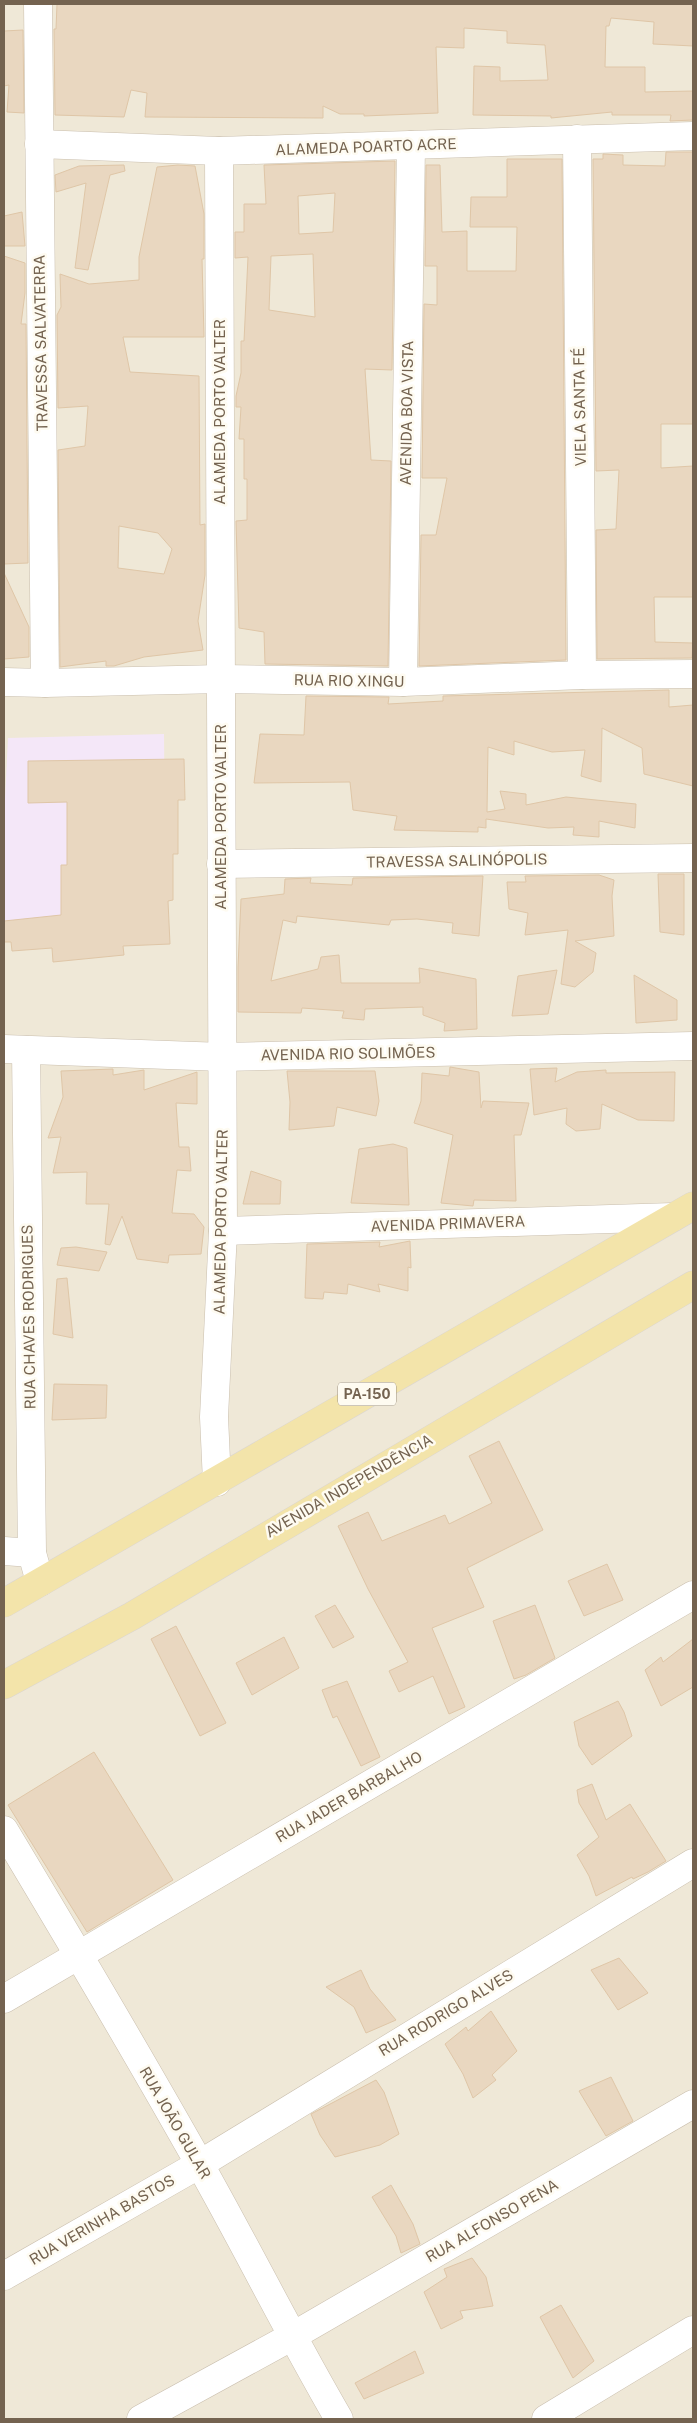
<svg xmlns="http://www.w3.org/2000/svg" width="697" height="2423" font-family="'Public Sans',sans-serif">
	<rect width="100%" height="100%" fill="#fbf7eb"/>
	<rect fill="#efe8d7" x="4" y="4" width="689" height="2415"/>
	<polygon fill="#f4e7f8" points="164,734 166,930 46,945 4,939 4,819 8,738"/>
	<g fill="#e9d7c0" stroke="#dfc6a7" fill-rule="evenodd">
		<polygon points="57,4 693,4 693,46 653,44 654,22 611,18 609,26 606,26 605,67 645,67 645,92 693,91 693,120 670,121 671,115 612,115 612,112 551,118 551,116 473,115 474,66 500,67 500,81 548,80 545,45 507,43 507,31 464,28 464,48 436,47 438,113 364,116 364,114 340,114 323,106 323,118 145,117 147,93 131,90 124,117 55,115 54,29 56,29"/>
		<polygon points="23,30 24,113 7,112 9,85 4,86 4,31"/>
		<polygon points="666,152 693,152 693,424 661,424 661,468 693,466 693,597 654,597 655,642 693,643 692,658 597,659 596,530 616,529 619,470 596,471 593,159 603,159 603,154 623,155 623,165 665,166"/>
		<polygon points="507,159 562,159 566,660 419,666 421,535 436,535 447,478 422,478 424,304 437,305 437,266 425,266 426,165 440,165 442,232 467,231 467,271 516,271 517,227 470,227 471,197 507,197"/>
		<path d="M395 161 392 370 365 369 371 460 391 461 388 666 265 664 264 632 239 628 236 521 247 520V479H244V439H239L241 407H236V396L241 373V341H244L248 257 235 258V232H244V204H266L264 165ZM335 193 333 232 299 234 298 196ZM313 254 315 317 269 310 271 256Z"/>
		<polygon points="124,165 125,171 110,175 88,270 75,268 86,183 56,192 55,175 79,166"/>
		<path d="M178 165 195 166 204 214V259H202L204 337H123L130 372 199 376 200 525 205 524V575L198 621 203 650 144 657 114 666H106V661L60 667 58 450 85 446 88 406 58 408 57 315 61 307 60 274 89 284 139 280V257L157 167ZM119 526 158 533 172 549 164 574 118 568Z"/>
		<polygon points="22,212 25,246 4,246 4,216"/>
		<polygon points="4,256 25,263 25,293 21,324 26,324 28,563 4,564"/>
		<polygon points="4,573 29,627 29,657 4,659"/>
		<polygon points="669,690 669,707 693,705 693,786 644,774 642,748 602,728 601,782 581,776 585,750 552,752 514,741 514,755 488,747 487,812 505,809 500,791 526,794 526,805 566,797 636,804 635,828 599,821 599,837 573,835 574,827 548,828 486,819 486,828 478,827 478,832 394,830 397,816 353,810 350,782 254,783 260,734 304,735 306,696 389,697 388,704 443,701 443,696"/>
		<polygon points="184,759 185,800 178,800 178,854 173,854 173,900 168,901 170,944 123,946 124,955 53,962 52,948 12,951 11,942 4,942 4,921 61,915 61,865 67,865 67,802 28,803 28,761"/>
		<polygon points="658,874 684,874 684,935 660,932"/>
		<polygon points="599,875 614,880 612,896 614,936 575,941 596,953 593,972 575,987 561,984 568,930 525,935 528,913 509,909 507,882 526,882 525,876"/>
		<polygon points="483,876 479,936 452,933 453,923 417,919 391,920 389,925 297,916 296,923 283,920 271,981 318,969 321,957 339,955 341,983 420,983 419,968 476,979 477,1029 444,1031 445,1023 423,1015 423,1007 365,1009 364,1020 342,1018 344,1011 302,1008 301,1013 238,1012 238,967 241,899 284,894 285,879 311,878 310,883 352,885 353,878"/>
		<polygon points="557,970 548,1014 512,1016 518,976"/>
		<polygon points="634,975 677,1000 677,1020 636,1023"/>
		<polygon points="450,1067 479,1072 481,1108 483,1101 529,1103 521,1135 514,1135 516,1201 474,1200 473,1206 441,1203 453,1135 414,1123 421,1101 422,1073 449,1076"/>
		<polygon points="557,1068 555,1082 577,1072 606,1070 606,1073 675,1072 674,1121 638,1120 602,1104 600,1129 576,1131 566,1124 567,1108 534,1115 530,1069"/>
		<polygon points="113,1069 113,1075 144,1070 144,1090 197,1072 197,1104 176,1103 179,1147 189,1147 191,1171 177,1170 172,1213 194,1214 204,1227 201,1254 169,1255 168,1263 137,1259 122,1216 110,1245 105,1244 109,1204 86,1204 87,1172 53,1173 61,1137 48,1138 63,1097 61,1071"/>
		<polygon points="287,1071 375,1071 379,1101 376,1116 337,1107 334,1126 289,1130 290,1102"/>
		<polygon points="393,1144 407,1148 409,1205 351,1203 359,1149"/>
		<polygon points="251,1171 281,1181 280,1204 243,1204"/>
		<polygon points="410,1241 411,1268 408,1267 408,1291 378,1284 380,1292 348,1284 347,1294 324,1292 323,1299 305,1298 307,1244 380,1242 379,1247"/>
		<polygon points="76,1247 107,1252 99,1271 57,1265 61,1248"/>
		<polygon points="67,1278 73,1338 53,1334 57,1279"/>
		<polygon points="54,1384 107,1385 106,1418 52,1420"/>
		<polygon points="499,1441 543,1530 467,1568 484,1607 432,1628 465,1707 449,1714 433,1676 399,1692 389,1671 408,1662 368,1589 338,1526 368,1512 382,1541 445,1515 449,1524 492,1503 469,1456"/>
		<polygon points="607,1564 623,1600 584,1616 568,1581"/>
		<polygon points="335,1605 354,1637 333,1648 315,1616"/>
		<polygon points="535,1605 555,1658 526,1675 514,1679 493,1621"/>
		<polygon points="176,1626 226,1723 200,1736 151,1639"/>
		<polygon points="284,1637 299,1668 252,1695 236,1663"/>
		<polygon points="693,1639 693,1687 661,1706 645,1670 661,1657 663,1662"/>
		<polygon points="347,1681 380,1757 361,1766 337,1716 333,1718 322,1690"/>
		<polygon points="618,1701 624,1712 632,1736 592,1765 579,1746 574,1722"/>
		<polygon points="94,1752 173,1880 87,1932 8,1805"/>
		<polygon points="592,1784 606,1820 630,1804 666,1861 648,1872 633,1879 632,1877 596,1896 589,1876 577,1855 599,1837 579,1803 577,1790"/>
		<polygon points="619,1958 648,1993 618,2010 591,1970"/>
		<polygon points="361,1970 370,1989 396,2020 366,2033 354,2007 326,1987"/>
		<polygon points="491,2011 517,2051 492,2075 496,2080 473,2098 463,2074 445,2044 466,2027 468,2031"/>
		<polygon points="611,2077 633,2121 606,2136 579,2091"/>
		<polygon points="376,2080 384,2092 399,2134 380,2145 335,2157 320,2135 311,2114"/>
		<polygon points="391,2185 413,2224 420,2244 401,2253 396,2236 372,2197"/>
		<polygon points="472,2258 486,2277 493,2306 460,2311 463,2318 441,2329 424,2292 447,2277 444,2269"/>
		<polygon points="561,2305 594,2361 573,2378 540,2317"/>
		<polygon points="415,2351 424,2373 364,2399 355,2383"/>
	</g>
	<g fill="none" stroke-linecap="round" stroke-linejoin="round">
		<g stroke="#cabfae" stroke-width="29">
			<g id="minor">
				<polyline points="38,4 45,683"/>
				<polyline points="577,139 582,675"/>
				<polyline points="39,144 219,151 693,136"/>
				<polyline points="4,682 45,683 221,679 403,682 582,675 693,674"/>
				<polyline points="403,682 411,145"/>
				<polyline points="221,864 693,858"/>
				<polyline points="4,1049 223,1057 693,1046"/>
				<polyline points="26,1050 32,1553 40,1582"/>
				<polyline points="223,1231 673,1217"/>
				<polyline points="217,1482 214,1417 223,1231 219,151"/>
				<polyline points="4,1551 32,1553"/>
				<path d="M4 1830C70 1940 136 2051 199 2163 247 2248 290 2335 339 2419"/>
				<polyline points="4,1999 693,1595"/>
				<polyline points="4,2276 200,2164 693,1863"/>
				<polyline points="141,2419 291,2337 693,2104"/>
				<polyline points="546,2419 693,2330"/>
			</g>
		</g>
		<g stroke="#dbd6d2" stroke-width="29">
			<g id="major">
				<polyline points="4,1603 693,1206"/>
				<polyline points="4,1685 132,1616 693,1285"/>
			</g>
		</g>
		<use href="#minor" stroke="#fff" stroke-width="28"/>
		<use href="#major" stroke="#f3e4aa" stroke-width="28"/>
	</g>
	<g text-anchor="middle" stroke-width="5" stroke-linejoin="round" paint-order="stroke">
		<rect fill="#fefbf1" stroke="#9d9180" stroke-width="1" x="338" y="1382.5" width="58" height="23" rx="4"/>
		<g font-size="14" font-weight="bold" fill="#746350">
			<text x="367" y="1399">PA-150</text>
		</g>
		<g font-size="15" fill="#746350" stroke="#fefbf1">
			<text transform="translate(366 147) rotate(-2)" y="5">ALAMEDA POARTO ACRE</text>
			<text transform="translate(41 343) rotate(-91)" y="5">TRAVESSA SALVATERRA</text>
			<text transform="translate(580 407) rotate(-91)" y="5">VIELA SANTA FÉ</text>
			<text transform="translate(220 412) rotate(-90)" y="5">ALAMEDA PORTO VALTER</text>
			<text transform="translate(407 413) rotate(-89)" y="5">AVENIDA BOA VISTA</text>
			<text transform="translate(349 681) rotate(1)" y="5">RUA RIO XINGU</text>
			<text transform="translate(221 817) rotate(-90)" y="5">ALAMEDA PORTO VALTER</text>
			<text transform="translate(457 861) rotate(-1)" y="5">TRAVESSA SALINÓPOLIS</text>
			<text transform="translate(348 1054) rotate(-1)" y="5">AVENIDA RIO SOLIMÕES</text>
			<text transform="translate(221 1222) rotate(-89)" y="5">ALAMEDA PORTO VALTER</text>
			<text transform="translate(448 1224) rotate(-2)" y="5">AVENIDA PRIMAVERA</text>
			<text transform="translate(29 1317) rotate(-91)" y="5">RUA CHAVES RODRIGUES</text>
			<text transform="translate(349 1486) rotate(-30)" y="5">AVENIDA INDEPENDÊNCIA</text>
			<text transform="translate(349 1797) rotate(-30)" y="5">RUA JADER BARBALHO</text>
			<text transform="translate(446 2013) rotate(-31)" y="5">RUA RODRIGO ALVES</text>
			<text transform="translate(175 2123) rotate(60)" y="5">RUA JOÃO GULAR</text>
			<text transform="translate(102 2220) rotate(-30)" y="5">RUA VERINHA BASTOS</text>
			<text transform="translate(492 2221) rotate(-30)" y="5">RUA ALFONSO PENA</text>
		</g>
	</g>
	<rect width="697" height="2423" fill="none" stroke="#746350" stroke-width="10"/>
</svg>
